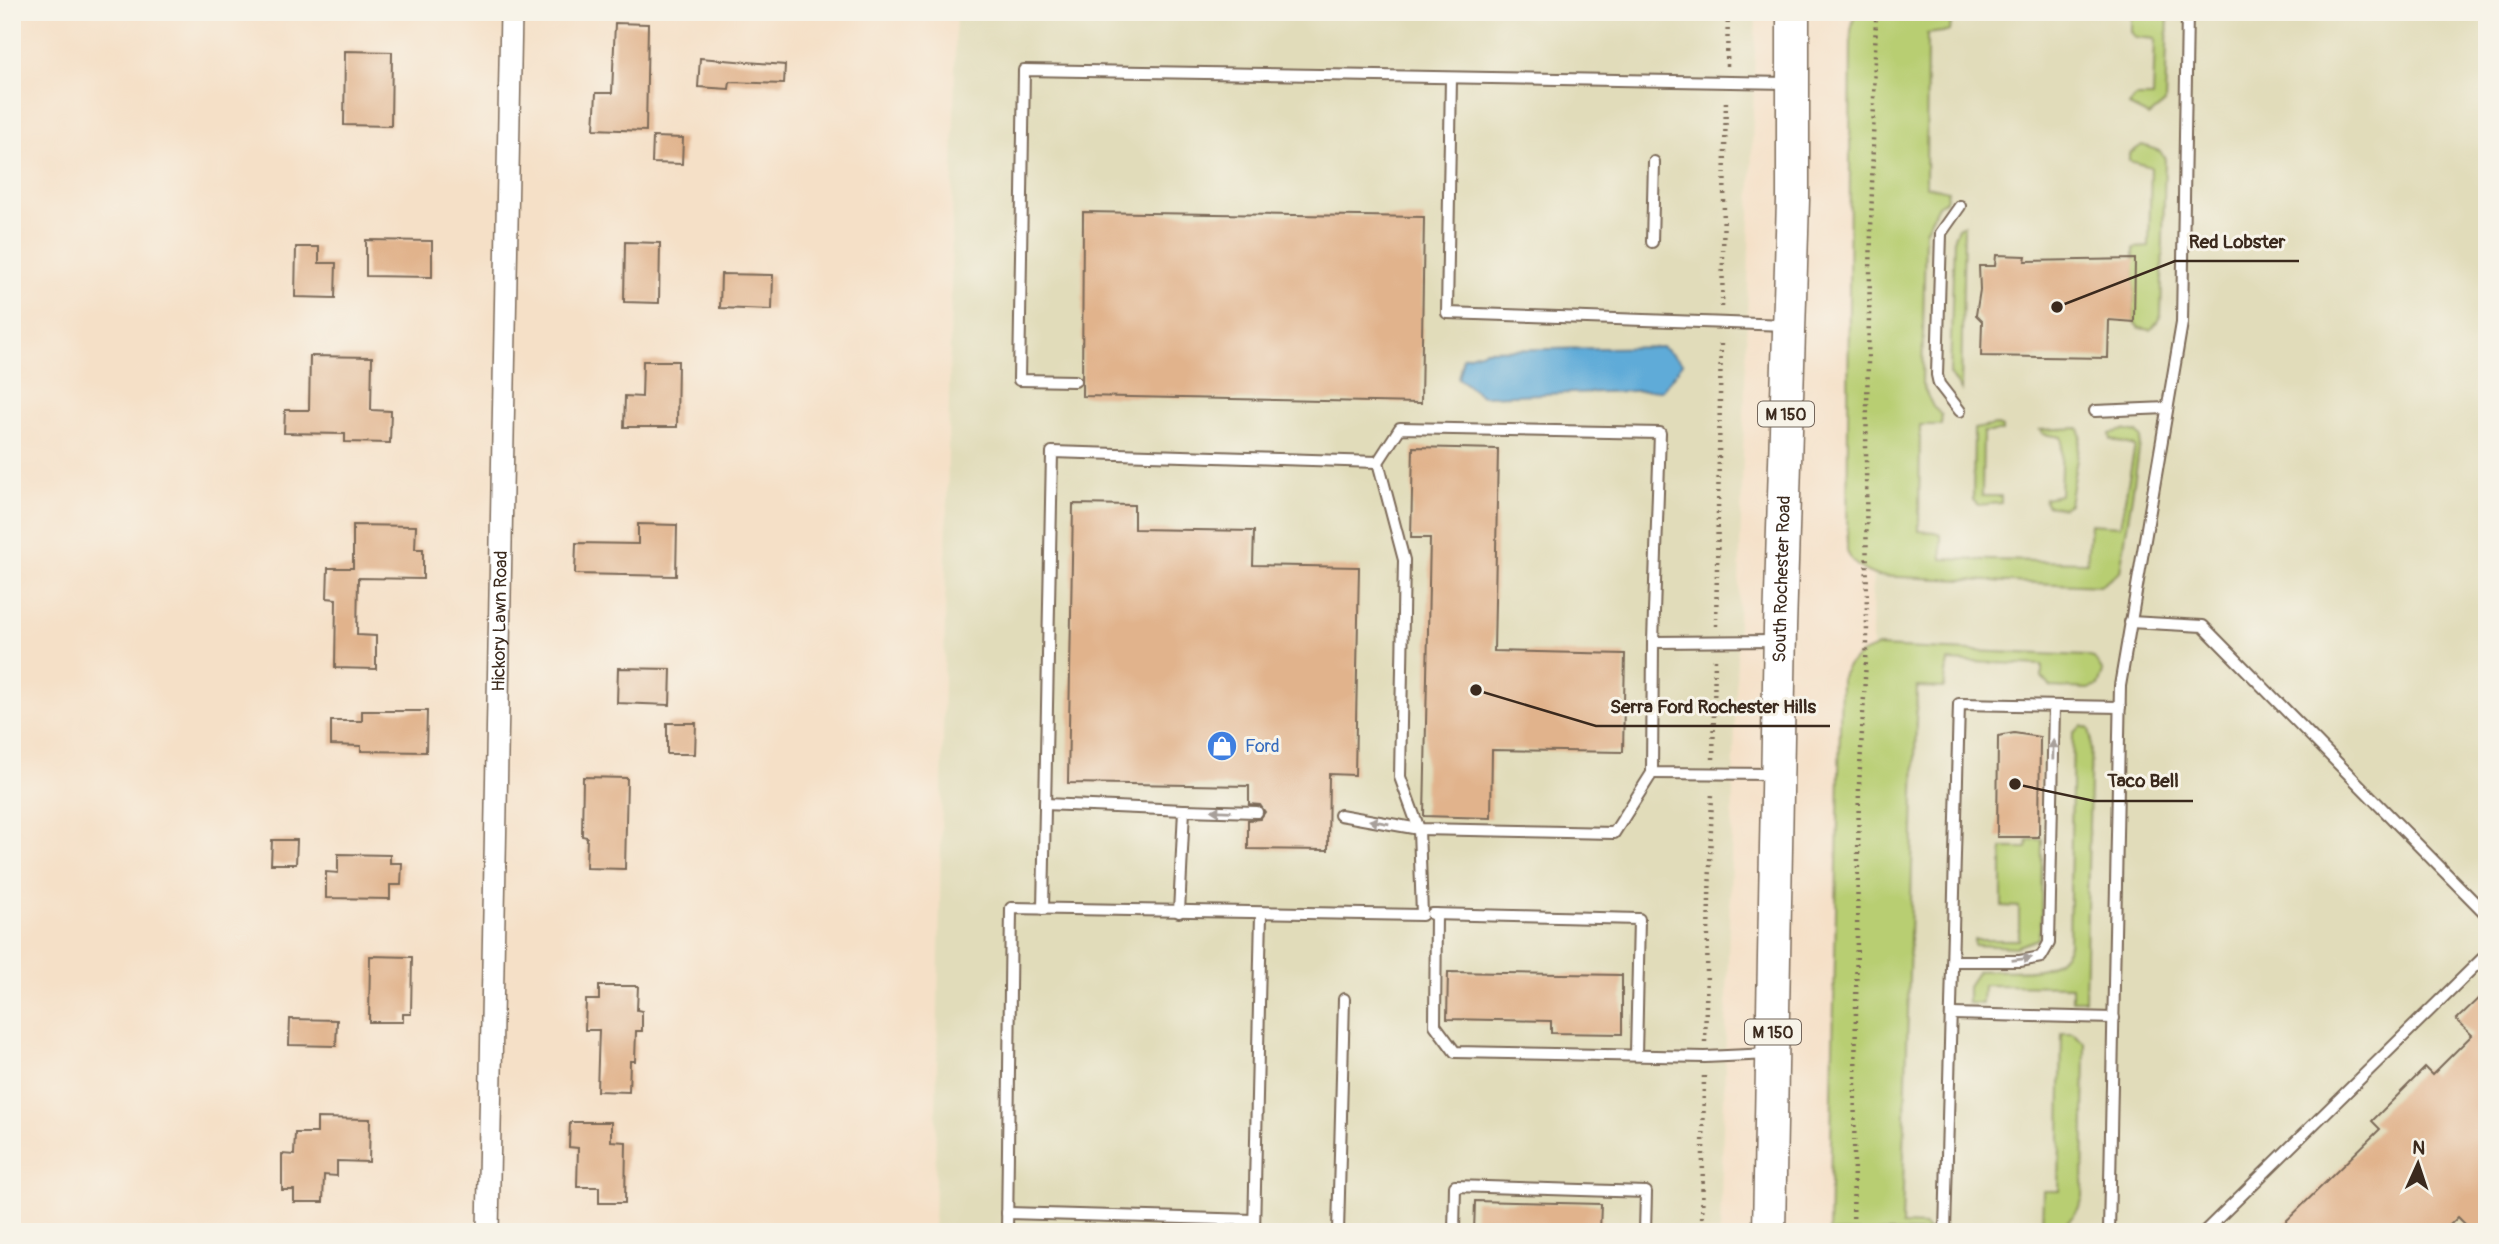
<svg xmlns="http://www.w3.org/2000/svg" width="2499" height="1244" font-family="Pangolin,sans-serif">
	<rect width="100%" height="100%" fill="#f7f3e8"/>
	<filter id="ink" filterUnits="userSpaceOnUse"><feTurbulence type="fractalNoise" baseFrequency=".0143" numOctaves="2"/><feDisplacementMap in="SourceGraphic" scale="14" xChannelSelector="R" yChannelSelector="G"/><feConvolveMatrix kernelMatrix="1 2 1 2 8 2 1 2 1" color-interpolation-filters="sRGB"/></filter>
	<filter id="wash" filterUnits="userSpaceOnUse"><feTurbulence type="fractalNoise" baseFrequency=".00686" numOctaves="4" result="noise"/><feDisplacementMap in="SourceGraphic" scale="28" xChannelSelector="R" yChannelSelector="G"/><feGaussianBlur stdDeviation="1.57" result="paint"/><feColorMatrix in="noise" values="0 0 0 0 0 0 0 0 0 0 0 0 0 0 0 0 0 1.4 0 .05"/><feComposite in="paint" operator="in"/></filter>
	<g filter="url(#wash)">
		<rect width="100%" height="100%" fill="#f5e0c7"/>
		<g fill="#e1dcba">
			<polygon points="956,12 1756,12 1720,1232 934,1232"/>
			<polygon points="1879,12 2487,12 2487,1232 1856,1232 1872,641"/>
		</g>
		<g fill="#b8ce72" stroke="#7a7c48" stroke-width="2">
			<path d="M1855 12H1952L1950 31 1927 34 1926 186 1948 191 1946 200 1938 205 1925 231 1922 384 1933 407 1942 415 1941 425H1920L1919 531 1936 532 1941 535 1942 559 2087 562 2090 524 2120 526 2135 446 2111 440 2110 434 2123 430 2137 433 2141 438 2120 572 2100 586 1877 576C1863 571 1852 565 1847 551L1851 31Z"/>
			<polygon points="2044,12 2165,12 2168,16 2165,103 2149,116 2129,106 2135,97 2153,97 2155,39 2135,37 2131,32 2131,14"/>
			<polygon points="2142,145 2160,151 2165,159 2161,316 2151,330 2139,328 2134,322 2134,248 2149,247 2151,167 2129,161 2129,154"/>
			<polygon points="1964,225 1961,390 1950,374 1954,237 1958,228"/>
			<polygon points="1995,425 2002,428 2002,432 1983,432 1982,496 2001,496 2001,503 1978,505 1973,500 1974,429"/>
			<polygon points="2079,428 2081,435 2069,504 2063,508 2046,505 2044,498 2060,495 2062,441 2061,437 2043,434 2040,430"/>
			<path d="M1878 647 2086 656 2094 658 2103 672 2098 686 2088 689 2051 687 2042 677V665L1948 661 1944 688 1917 687 1902 1225 1924 1226 1930 1232H1829L1841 679C1847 662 1860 652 1878 647Z"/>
			<path d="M2082 726 2089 729 2091 737 2085 1000H2072V986L1983 985 1982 1004 1968 1003V986L1978 971C2010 968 2054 981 2069 945L2073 733Z"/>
			<polygon points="2042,839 2041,923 2038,939 2016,947 1974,945 1974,940 2019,940 2019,907 2002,906 2002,848 2027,848 2028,840"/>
			<path d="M2062 1033H2072L2085 1042 2083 1197C2078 1216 2061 1232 2042 1232L2043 1191H2059Z"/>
		</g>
		<polygon fill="#5fabd8" stroke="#4d6a7b" stroke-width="2" points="1662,347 1683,363 1662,390 1482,396 1458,378 1463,357 1486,350"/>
		<g id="blocks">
			<g fill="#e1b38c">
				<polygon points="615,23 648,24 646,131 594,129 596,93 612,93"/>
				<polygon points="345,51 392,52 391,126 344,125"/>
				<polygon points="700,58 785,65 784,84 730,82 729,89 698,87"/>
				<polygon points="653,137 683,138 682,164 652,163"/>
				<polygon points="1083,212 1424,217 1421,403 1082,396"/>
				<polygon points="366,240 432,241 432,277 366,276"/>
				<polygon points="625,242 660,243 659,303 624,302"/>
				<polygon points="296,247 319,247 319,263 336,263 335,298 295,297"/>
				<polygon points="1996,255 2026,256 2025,261 2135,259 2134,322 2109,320 2108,358 1981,356 1982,321 1976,315 1980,290 1979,266 1995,266"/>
				<polygon points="721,274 773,275 772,310 720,308"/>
				<polygon points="310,356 372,357 371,410 391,411 390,443 345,442 345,434 284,433 285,410 309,410"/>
				<polygon points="643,361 678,361 677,427 624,427 625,396 642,397"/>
				<polygon points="1413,447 1498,449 1494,651 1625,654 1623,752 1492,750 1491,818 1424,816 1430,538 1411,538"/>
				<polygon points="1073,504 1134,505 1134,529 1254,531 1253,565 1359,567 1355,775 1329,774 1328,850 1248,849 1248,820 1260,819 1265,812 1260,805 1249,804 1249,786 1068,783"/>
				<polygon points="638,524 677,525 676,576 575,574 576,543 638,544"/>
				<polygon points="353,525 416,526 415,549 423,549 423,579 358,578 357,635 376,636 376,669 335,668 336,599 327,598 328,568 353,568"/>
				<polygon points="618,668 671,669 670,705 617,703"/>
				<polygon points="362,711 427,711 426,752 361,751 361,746 331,745 331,721 362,721"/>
				<polygon points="667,723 696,723 695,754 667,754"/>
				<polygon points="2014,733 2040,737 2039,837 1997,837 1998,736"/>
				<polygon points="583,777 627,778 625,869 586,868 587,837 582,836"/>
				<polygon points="272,840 297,840 296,864 271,864"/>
				<polygon points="338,854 390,855 390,863 402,863 401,885 390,885 390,899 326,898 326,872 338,873"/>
				<polygon points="370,956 412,957 411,1014 403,1014 403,1022 369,1022"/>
				<polygon points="1448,972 1622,975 1622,1034 1551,1033 1551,1021 1447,1019"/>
				<polygon points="599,986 638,986 637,1010 642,1011 642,1031 636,1031 635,1061 630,1061 629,1092 597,1091 599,1030 585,1030 586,1000 599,1000"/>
				<polygon points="2487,990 2487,1232 2473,1232 2458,1217 2443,1232 2275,1232 2380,1129 2372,1121 2425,1068 2432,1075 2472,1035 2456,1020"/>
				<polygon points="290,1019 337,1020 336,1046 289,1045"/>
				<polygon points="317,1118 370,1119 369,1162 337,1161 337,1176 324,1175 323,1202 294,1202 294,1190 282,1190 282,1154 294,1155 295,1133 317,1133"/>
				<polygon points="570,1122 611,1122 611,1141 626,1142 625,1203 599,1203 599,1187 577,1187 578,1148 569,1147"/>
				<polygon points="1475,1201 1601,1204 1600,1232 1474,1232"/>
			</g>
		</g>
	</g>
	<g filter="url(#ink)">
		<use href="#blocks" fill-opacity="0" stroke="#7c6a59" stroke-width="2"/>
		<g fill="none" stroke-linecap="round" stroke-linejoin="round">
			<g stroke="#7c6a59" stroke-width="14">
				<g id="lane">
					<polyline points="1451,78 1447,313 1786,325"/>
					<polyline points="1960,206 1941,233 1937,375 1939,384 1960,411"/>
					<polyline points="1652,242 1654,162"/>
					<polyline points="1075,381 1019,380 1024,70 1790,83"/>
					<polyline points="2095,411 2167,408"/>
					<polyline points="2130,622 2203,626 2487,915"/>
					<polyline points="1773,774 1652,773 1653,642 1777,641"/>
					<polyline points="1045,804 1184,810 1179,912"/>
					<polyline points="1184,810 1257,812"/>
					<polyline points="1340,815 1419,829 1614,833 1652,773"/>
					<polyline points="1043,909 1052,452 1378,462"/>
					<polyline points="1432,914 1639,919 1636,1055"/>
					<polyline points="1436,914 1435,1025 1455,1052 1705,1057 1770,1054"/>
					<polyline points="1954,961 2020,961 2041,957 2049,943 2054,707"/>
					<polyline points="1952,1014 2114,1018"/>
					<polyline points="1007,1213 1254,1220"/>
					<polyline points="1007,1232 1011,908 1422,915 1419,829 1400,777 1404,560 1378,462 1400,428 1660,433 1653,642"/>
					<polyline points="1254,1232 1261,914"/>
					<polyline points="1338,1232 1344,999"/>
					<polyline points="1454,1232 1455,1186 1646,1192 1645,1232"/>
					<polyline points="1945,1232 1959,704 2120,707"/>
					<polyline points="2109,1232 2120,686 2182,323 2187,12"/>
					<polyline points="2204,1232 2487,954"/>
				</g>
			</g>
			<g stroke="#7c6a59" stroke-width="24">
				<g id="street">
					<path id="s1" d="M488 1232 511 12"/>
				</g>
			</g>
			<g stroke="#7c6a59" stroke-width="35">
				<g id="primary">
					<path id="s2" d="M1769 1232 1780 628 1793 200V12"/>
				</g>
			</g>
			<g stroke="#7c6a59" stroke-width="4.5" stroke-dasharray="2 5" stroke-linecap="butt">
				<polyline points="1727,66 1728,12"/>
				<polyline points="1722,307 1726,99"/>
				<polyline points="1716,626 1721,340"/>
				<polyline points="1713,759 1715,659"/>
				<polyline points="1705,1042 1712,792"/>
				<polyline points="1702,1232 1704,1075"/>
				<polyline points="1853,1232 1859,785 1867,643 1866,448 1876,12"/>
			</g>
			<use href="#lane" stroke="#fff" stroke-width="10"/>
			<use href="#street" stroke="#fff" stroke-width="21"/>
			<use href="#primary" stroke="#fff" stroke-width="32"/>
		</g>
		<defs><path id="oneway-solid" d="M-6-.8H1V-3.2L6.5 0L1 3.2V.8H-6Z" transform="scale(1.75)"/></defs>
		<g fill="#a79f9a">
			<use href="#oneway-solid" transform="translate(2053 750) rotate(-89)"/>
			<use href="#oneway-solid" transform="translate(1221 811) rotate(-178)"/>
			<use href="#oneway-solid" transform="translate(1379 822) rotate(-170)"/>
			<use href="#oneway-solid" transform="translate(2022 959) rotate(-7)"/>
		</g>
	</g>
	<defs>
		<g id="shop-disc" transform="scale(1.575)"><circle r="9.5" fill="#3f7fe0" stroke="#f7f3e8"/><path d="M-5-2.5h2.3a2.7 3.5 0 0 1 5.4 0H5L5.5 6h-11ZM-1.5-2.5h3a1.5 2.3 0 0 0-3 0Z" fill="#fff"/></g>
	</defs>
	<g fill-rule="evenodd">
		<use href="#shop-disc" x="1222" y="746"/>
	</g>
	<g text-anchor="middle" stroke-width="6" stroke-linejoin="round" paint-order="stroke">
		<g fill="#f7f3e8" stroke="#73665b" stroke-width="2">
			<rect x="1758" y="401.5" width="56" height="25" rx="5"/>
			<rect x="1745" y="1019.5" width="56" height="25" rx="5"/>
		</g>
		<g font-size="16" font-weight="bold" fill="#3b2a1e">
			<text x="1786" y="420">M 150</text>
			<text x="1773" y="1038">M 150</text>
		</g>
		<g font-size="18" fill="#3b2a1e" stroke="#f7f3e8">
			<text dy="6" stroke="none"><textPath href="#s2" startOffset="653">South Rochester Road</textPath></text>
			<text dy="6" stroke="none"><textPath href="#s1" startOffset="611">Hickory Lawn Road</textPath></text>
		</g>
		<g font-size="18" fill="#366cbe" stroke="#f7f3e8" text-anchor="start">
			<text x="1245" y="752">Ford</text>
		</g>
	</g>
	<path fill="none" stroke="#3b2a1e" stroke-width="2.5" d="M2057 307L2175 261H2299M1476 690L1596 726H1830M2015 784L2094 801H2193"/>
	<g fill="#3b2a1e" stroke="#f7f3e8" stroke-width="2.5">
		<circle cx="2057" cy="307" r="7"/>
		<circle cx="1476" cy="690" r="7"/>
		<circle cx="2015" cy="784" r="7"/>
	</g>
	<g font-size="19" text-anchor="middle" font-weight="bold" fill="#3b2a1e" stroke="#f7f3e8" stroke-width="6" stroke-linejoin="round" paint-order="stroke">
		<text x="2237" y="248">Red Lobster</text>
		<text x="1713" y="713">Serra Ford Rochester Hills</text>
		<text x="2143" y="787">Taco Bell</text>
	</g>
	<rect width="2499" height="1244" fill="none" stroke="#f7f3e8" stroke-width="42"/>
	<g transform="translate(2418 1164) rotate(3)" stroke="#f7f3e8" stroke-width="5" paint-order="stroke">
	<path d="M0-5L12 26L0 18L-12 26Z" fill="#3b2a1e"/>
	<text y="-10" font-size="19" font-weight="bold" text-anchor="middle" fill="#3b2a1e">N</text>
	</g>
</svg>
